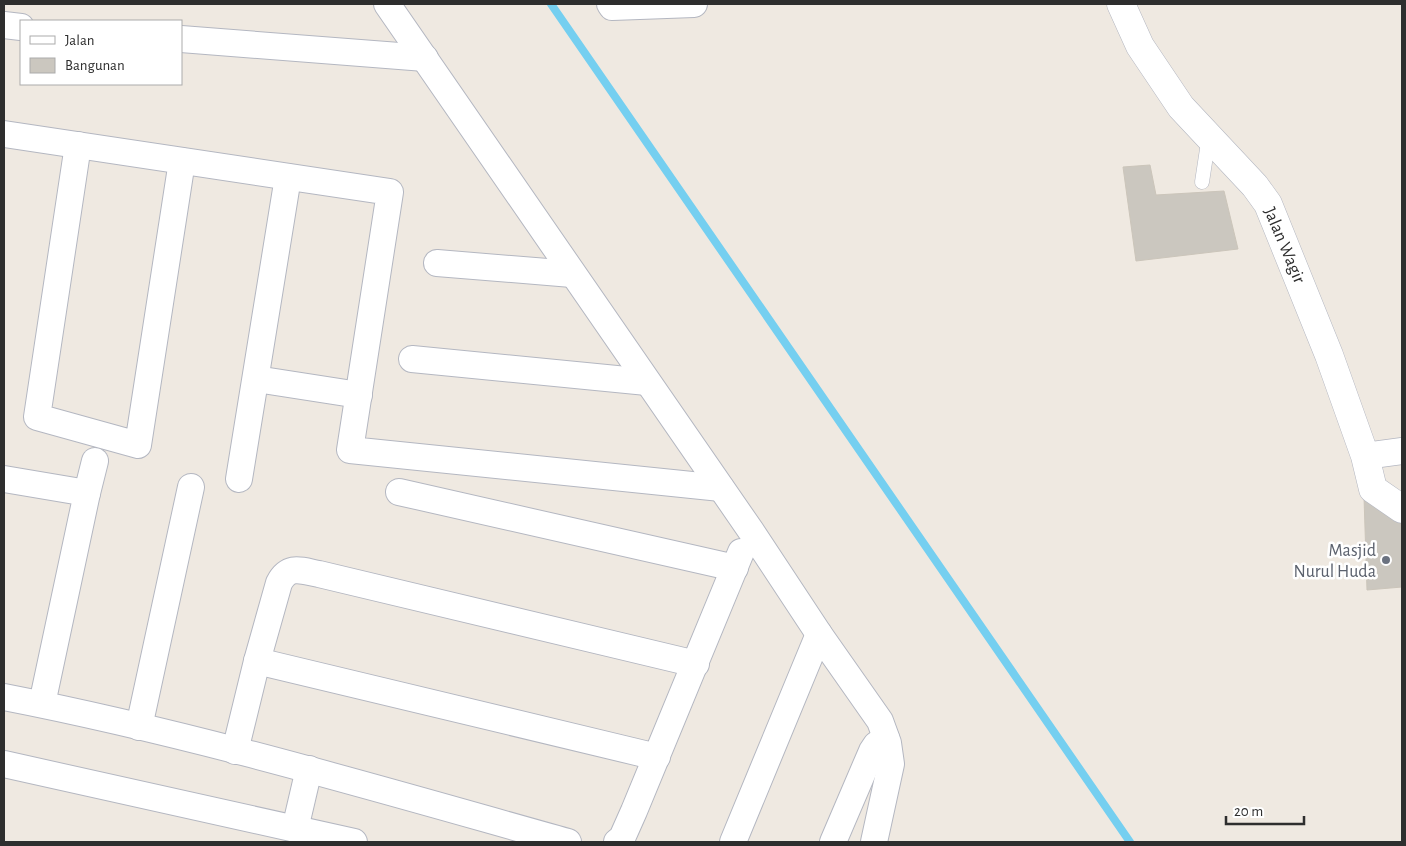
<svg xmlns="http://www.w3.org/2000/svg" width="1406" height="846" font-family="'Alegreya Sans',sans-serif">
	<rect width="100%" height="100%" fill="#efe9e1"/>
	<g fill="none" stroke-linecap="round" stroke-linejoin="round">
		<polyline stroke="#75cff0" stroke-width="8" points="551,4 1130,842"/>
	</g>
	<g fill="#cbc7bf" stroke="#cbc5ba">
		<polygon points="1150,165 1156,195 1224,191 1238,249 1136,261 1123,167"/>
		<polygon points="1364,497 1402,523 1402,587 1367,590"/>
	</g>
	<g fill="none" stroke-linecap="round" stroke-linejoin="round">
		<g stroke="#b4b7c1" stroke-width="15">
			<polyline id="service" points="1202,182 1209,136"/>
		</g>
		<g stroke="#b4b7c1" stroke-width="28">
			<g id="minor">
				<polyline points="387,4 751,531 819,634 880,721 888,743 891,764 874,842"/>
				<polyline points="610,4 612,7 694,4"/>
				<polyline points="4,25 21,27"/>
				<polyline points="181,39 425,58"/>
				<polyline points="4,134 390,192 350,450 721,488"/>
				<polyline points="78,145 37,417 138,445 182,161"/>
				<polyline points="437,263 572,274"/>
				<polyline points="412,359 647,382"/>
				<polyline points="256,379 359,395"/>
				<polyline points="1365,456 1402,451"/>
				<polyline points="4,479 87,493 42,704"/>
				<polyline points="239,479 288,177"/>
				<polyline points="399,492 735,568"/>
				<polyline points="87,493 95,461"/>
				<polyline points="257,661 657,757"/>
				<path d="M4 697C194 734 382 790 568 842"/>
				<polyline points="139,727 191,487"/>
				<path d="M235 751 257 661 279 583C289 564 302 571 319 574L696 664"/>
				<polyline points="4,764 354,842"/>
				<polyline points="295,829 309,769"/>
				<polyline points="617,842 622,838 634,811 741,552"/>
				<polyline points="733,842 819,634"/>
				<polyline points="833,842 872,751 876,745 886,738"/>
			</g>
		</g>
		<g stroke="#b4b7c1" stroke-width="29">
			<polyline id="tertiary" points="1121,4 1140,46 1181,107 1255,186 1268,204 1329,355 1365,456 1373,489 1402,509"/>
		</g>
		<use href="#service" stroke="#fff" stroke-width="14"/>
		<use href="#minor" stroke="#fff" stroke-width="26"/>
		<use href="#tertiary" stroke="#fff" stroke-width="28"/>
	</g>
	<circle fill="#6b7280" stroke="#fff" stroke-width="2" cx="1386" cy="560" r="5"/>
	<g text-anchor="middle" stroke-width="5" stroke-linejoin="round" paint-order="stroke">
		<g font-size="18" fill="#2e2e2e" stroke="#fff">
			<text transform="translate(1285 245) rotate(67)" y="6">Jalan Wagir</text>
		</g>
		<g font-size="18" fill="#5b616d" stroke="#fff" text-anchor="end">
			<text x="1376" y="556">Masjid<tspan x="1376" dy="21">Nurul Huda</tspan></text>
		</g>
	</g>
	<rect width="1406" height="846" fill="none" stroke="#2e2e2e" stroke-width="10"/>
	<rect x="20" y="20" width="162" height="65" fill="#ffffff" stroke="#ababab"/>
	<rect x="30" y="36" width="25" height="8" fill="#ffffff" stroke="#ababab"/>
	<text x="65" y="45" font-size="15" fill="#2e2e2e">Jalan</text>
	<rect x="30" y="58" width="25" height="15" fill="#cbc7bf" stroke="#ababab"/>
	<text x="65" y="70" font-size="15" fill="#2e2e2e">Bangunan</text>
	<path d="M1226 816v8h78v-8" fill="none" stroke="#2e2e2e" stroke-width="2.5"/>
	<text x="1234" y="816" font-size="15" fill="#2e2e2e" stroke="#ffffff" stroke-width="4" paint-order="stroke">20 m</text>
</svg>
